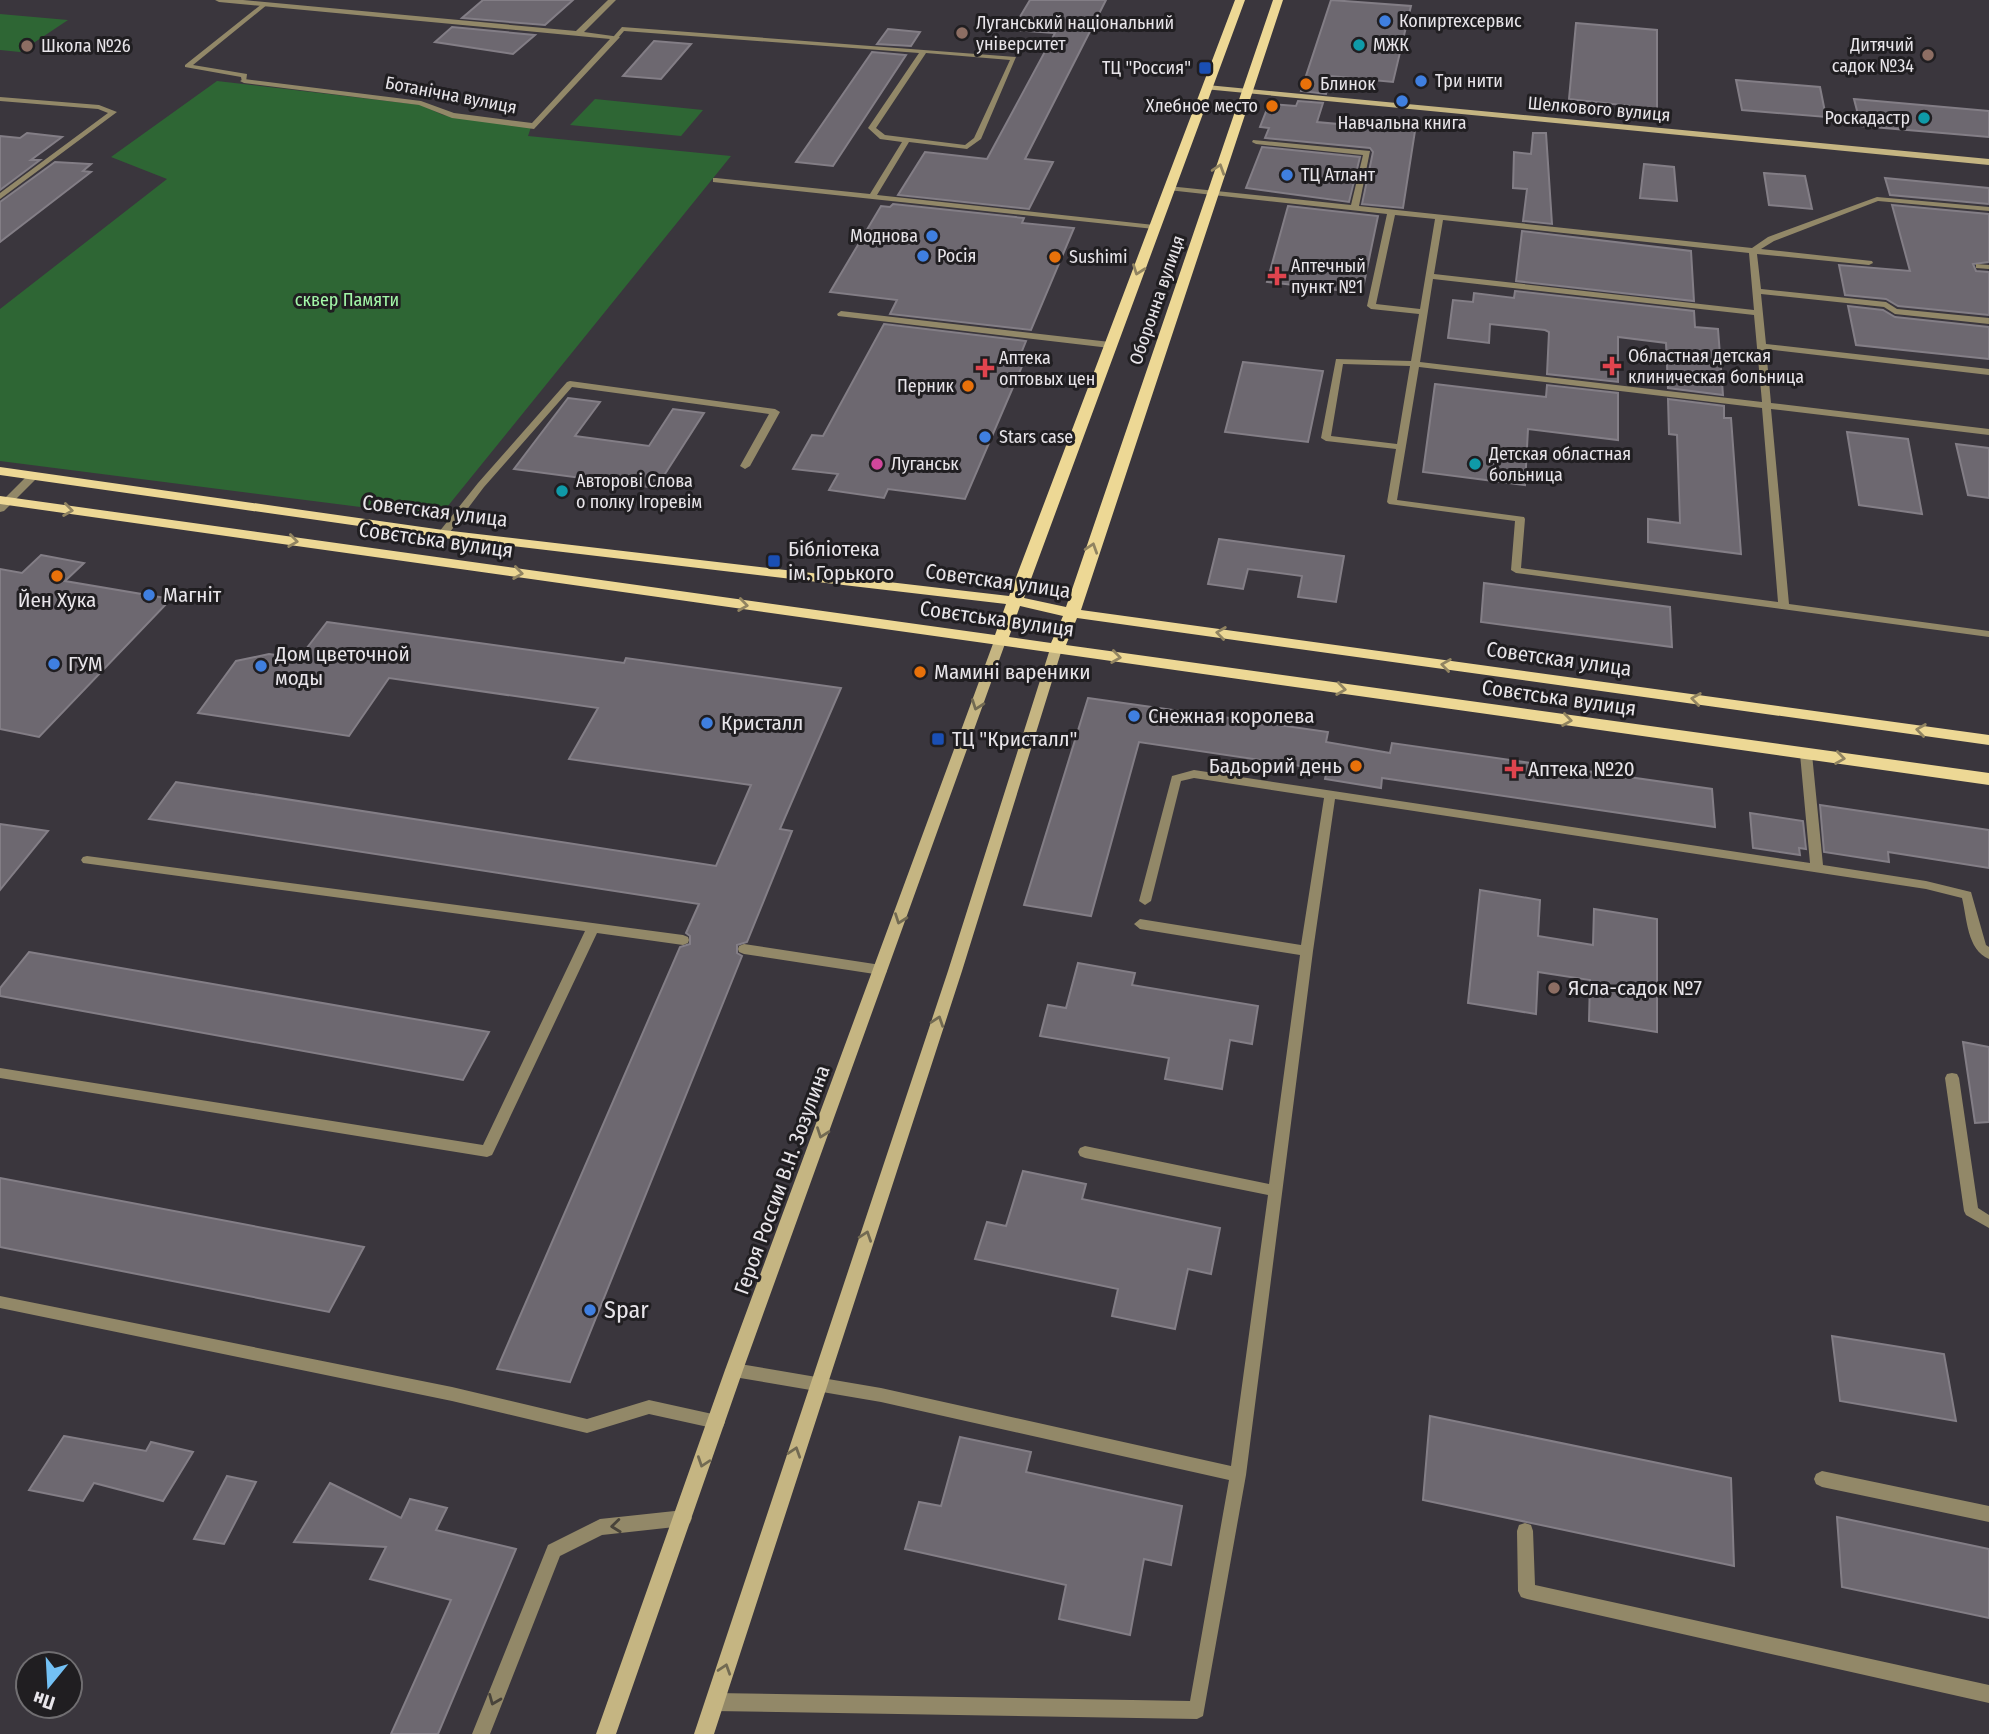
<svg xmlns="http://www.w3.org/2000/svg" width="1989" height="1734" font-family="'Fira Sans Condensed',sans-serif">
	<rect width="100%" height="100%" fill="#3a363d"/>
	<g fill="#2e6634">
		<polygon points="0,14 68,20 20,52 0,50"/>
		<polygon points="217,81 421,105 443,115 531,127 528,136 731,156 439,517 0,461 0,309 167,179 111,157"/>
		<polygon points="595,99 703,110 681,136 570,125"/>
	</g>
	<g fill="#6d6870" stroke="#837e86" stroke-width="2">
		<polygon points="483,0 573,0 545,25 462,18"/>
		<polygon points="1030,0 1106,0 1025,159 1053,162 1029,209 898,195 925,152 987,159 1055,33 1012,30"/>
		<polygon points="1331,0 1411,6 1393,82 1331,76 1326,94 1301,91"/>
		<polygon points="1576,23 1657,30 1657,109 1569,99"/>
		<polygon points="452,27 535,35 513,54 435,42"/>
		<polygon points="888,29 920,32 911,46 877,44"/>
		<polygon points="654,41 691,44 661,79 623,76"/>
		<polygon points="872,52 906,55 833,166 796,162"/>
		<polygon points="1736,80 1820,87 1826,117 1742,110"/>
		<polygon points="1854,99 1989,111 1989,137 1861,126"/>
		<polygon points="1298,101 1323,103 1317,122 1415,131 1403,208 1362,204 1373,152 1370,148 1265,138 1269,128 1260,127 1269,104 1296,106"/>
		<polygon points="27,133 62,137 31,160 40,160 0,190 0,136 20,138"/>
		<polygon points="1533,133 1546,133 1552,224 1523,221 1527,189 1513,188 1514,152 1531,154"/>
		<polygon points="1262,147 1360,157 1349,202 1246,188"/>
		<polygon points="55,162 91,164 83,171 91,172 0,242 0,202"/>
		<polygon points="1644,164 1674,167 1677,201 1640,198"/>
		<polygon points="1764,173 1805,176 1812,209 1769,205"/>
		<polygon points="1885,178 1989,188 1989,204 1890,195"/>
		<polygon points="893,204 1024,218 1022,223 1074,228 1031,330 890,314 897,300 830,292 881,206 890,207"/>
		<polygon points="1892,205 1989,214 1989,262 1973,264 1976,271 1989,272 1989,315 1898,306 1886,299 1845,295 1839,265 1910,271"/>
		<polygon points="1288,206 1378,216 1362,293 1267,282"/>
		<polygon points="1522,231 1691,251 1694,301 1516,281"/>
		<polygon points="1515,291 1694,311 1695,327 1718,329 1723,395 1668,388 1666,343 1618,337 1618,382 1547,374 1549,332 1545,330 1490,324 1489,343 1448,338 1453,300 1473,302 1474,293 1514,298"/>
		<polygon points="1848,306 1883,310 1895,317 1989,327 1989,359 1856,345"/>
		<polygon points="884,324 1026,341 1020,356 1026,357 965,499 888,489 884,498 829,490 838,474 793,469 812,435 823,436"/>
		<polygon points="1243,362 1323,371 1308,442 1225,432"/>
		<polygon points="1435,384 1546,397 1547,385 1618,393 1618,440 1528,429 1525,485 1423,472"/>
		<polygon points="568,398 600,402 575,436 649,446 673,409 704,413 656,488 514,469"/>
		<polygon points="1668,399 1724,406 1724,418 1731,418 1741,554 1648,542 1648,519 1680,523 1677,435 1669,434"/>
		<polygon points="1847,432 1908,439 1922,514 1859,505"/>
		<polygon points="1956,444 1989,448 1989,498 1968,495"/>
		<polygon points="1219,539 1344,556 1336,602 1298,597 1302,576 1248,569 1243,589 1208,584"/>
		<polygon points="41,555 84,563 65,581 171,599 39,737 0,729 0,569 22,573"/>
		<polygon points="1484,583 1670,607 1672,647 1481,622"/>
		<polygon points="327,622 624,663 626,658 841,688 780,829 792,831 747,942 737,945 737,953 742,956 570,1382 497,1369 680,947 690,944 690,936 686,933 699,904 149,819 176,782 716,866 751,785 569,759 598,708 389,678 349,736 198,713 236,661 269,654 299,658"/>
		<polygon points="1088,698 1328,732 1326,742 1390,753 1392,743 1712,789 1715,827 1382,778 1381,788 1325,779 1327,770 1139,742 1091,916 1024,905"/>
		<polygon points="1820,805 1989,830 1989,868 1888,852 1889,862 1824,852"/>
		<polygon points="1750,813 1803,821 1806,849 1799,848 1800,855 1753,848"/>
		<polygon points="0,824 48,831 0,890"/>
		<polygon points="1480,890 1540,900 1538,936 1593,945 1594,909 1657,919 1657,1032 1589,1021 1590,980 1538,972 1536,1014 1468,1003"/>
		<polygon points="29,952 489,1032 463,1080 0,996 0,988"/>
		<polygon points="1078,963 1135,973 1132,985 1258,1006 1252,1044 1230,1040 1222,1089 1165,1079 1169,1058 1040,1036 1048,1005 1066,1008"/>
		<polygon points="1963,1042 1989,1047 1989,1122 1975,1123"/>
		<polygon points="1023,1171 1086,1184 1082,1199 1220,1228 1211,1274 1188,1269 1175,1329 1112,1316 1118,1289 975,1259 987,1222 1006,1226"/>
		<polygon points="0,1178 364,1247 329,1312 0,1247"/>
		<polygon points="1832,1336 1944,1354 1956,1421 1840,1401"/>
		<polygon points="1430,1416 1731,1478 1734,1566 1423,1500"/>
		<polygon points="64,1436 146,1451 151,1442 193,1452 163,1501 94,1483 83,1501 29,1490"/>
		<polygon points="960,1437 1031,1452 1026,1472 1182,1506 1171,1565 1144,1559 1130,1635 1059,1619 1066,1585 905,1549 919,1502 941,1506"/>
		<polygon points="227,1476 256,1482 224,1544 194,1539"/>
		<polygon points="330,1483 401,1518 410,1499 447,1508 436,1530 516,1549 438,1734 391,1734 451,1600 370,1579 386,1547 294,1542"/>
		<polygon points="1837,1517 1989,1549 1989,1618 1842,1587"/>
	</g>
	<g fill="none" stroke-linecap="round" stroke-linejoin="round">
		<g fill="#928868" fill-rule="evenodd">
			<polygon points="263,3 268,4 193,65 247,74 246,82 242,82 241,77 185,67 185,65"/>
			<path d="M622 27 1016 57 981 139 967 149 909 142 877 195 1154 225 1158 227 1154 229 713 182V178H716L870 194 902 142 880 139 868 128 919 53 624 31 618 38H614V36ZM926 53 1010 60 974 138 965 145 885 135 876 128Z"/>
			<polygon points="0,97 99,105 117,112 0,199 0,193 108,113 98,109 0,101"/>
			<path d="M1253 140 1370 151 1359 206 1752 248 1768 237 1877 197 1989 207V211L1878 201 1774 241 1761 249 1872 261 1873 263 1869 265 1757 254 1761 289 1886 302 1897 309 1989 318V324L1895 314 1884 307 1761 294 1766 344 1989 369V375L1766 349 1771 403 1989 429V435L1771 409 1789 604 1989 631V637L1516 573 1511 570 1515 521 1389 504 1387 502 1396 449 1326 441 1321 438 1336 359 1411 361 1419 314 1371 309 1367 306 1387 214 1168 190 1164 188 1168 186 1351 205 1363 155 1256 144 1252 142ZM1395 215 1435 219 1420 309 1376 304ZM1443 220 1749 253 1754 310 1434 274ZM1433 279 1754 315 1762 402 1420 362ZM1343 364 1410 366 1397 444 1331 436ZM1419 367 1762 408 1778 602 1521 568 1525 519 1524 517 1397 500Z"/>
			<polygon points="1976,264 1989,265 1989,269 1976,268"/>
			<polygon points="841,311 1110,342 1114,345 1110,348 838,316 837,314"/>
			<polygon points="570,381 775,409 780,412 750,466 745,469 740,466 769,414 572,387 484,487 447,536 439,536 439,532 478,483 567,382"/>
			<path d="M1806 750 1812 754 1823 865 1926 881 1971 892 1986 945 1989 947V959C1967 950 1967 918 1962 898L1926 889 1335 799 1313 951 1246 1475 1203 1716 1197 1719 714 1711 708 1708 705 1702 708 1696 714 1693 1190 1701 1229 1480 881 1402 734 1377 728 1375 726 1370 728 1365 734 1363 881 1388 1231 1466 1268 1195 1085 1158 1080 1156 1078 1152 1080 1148 1085 1146 1269 1184 1300 955 1140 929 1134 924 1140 919 1301 945 1324 798 1194 778 1181 781 1151 901 1145 905 1139 901 1172 776 1194 770 1810 863 1800 754Z"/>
			<polygon points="87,856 683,935 688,937 689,940 688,943 683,945 597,933 494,1151 492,1155 487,1157 0,1078 0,1068 483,1145 585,931 83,863 81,860 83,857"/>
			<polygon points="744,944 881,965 886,967 887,970 886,973 881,975 744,954 739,952 738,949 739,946"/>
			<polygon points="1952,1073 1957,1074 1959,1078 1978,1208 1989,1215 1989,1228 1966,1215 1964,1211 1945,1078 1947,1074"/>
			<polygon points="0,1296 452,1387 587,1419 649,1400 717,1415 723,1417 725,1422 723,1427 717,1429 649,1414 587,1433 452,1401 0,1308"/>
			<polygon points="1822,1471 1989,1506 1989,1522 1822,1487 1816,1484 1814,1479 1816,1474"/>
			<polygon points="684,1510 690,1513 692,1518 690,1523 684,1526 602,1535 560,1556 490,1734 472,1734 548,1545 600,1519"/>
			<polygon points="1525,1523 1531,1525 1533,1531 1535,1585 1989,1685 1989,1703 1527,1599 1521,1597 1518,1591 1517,1531 1519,1525"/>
		</g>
		<g fill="#928868" fill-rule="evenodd">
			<polygon points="215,0 243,0 576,31 608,0 616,0 584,32 620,37 534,129 452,118 419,105 244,83 240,81 244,79 421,101 454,113 532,123 610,39 219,2"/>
			<polygon points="33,473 37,474 37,478 4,511 0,512 0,503 29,474"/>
		</g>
		<g fill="#c5b582" fill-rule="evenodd">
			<polygon points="1207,85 1989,159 1989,165 1204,89 1203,87"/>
			<polygon points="1000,637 1006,641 743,1370 616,1734 596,1734 725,1370 994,641"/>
			<polygon points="1056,645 1062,649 962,971 714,1734 694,1734 948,971 1050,649"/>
		</g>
		<path fill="#edd895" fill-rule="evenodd" d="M1235 0H1245L1024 598 1066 607 1273 0H1283L1081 610 1989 735V745L1077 618 1066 645 1989 773V785L0 504V496L995 635 1006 604 443 538 0 475V467L443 530 1009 596ZM1020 606 1063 616 1051 643 1009 637Z"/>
	</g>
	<defs><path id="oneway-chevron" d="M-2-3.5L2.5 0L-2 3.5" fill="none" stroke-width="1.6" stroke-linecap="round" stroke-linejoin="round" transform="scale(1.75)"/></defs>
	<g stroke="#918461">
		<use href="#oneway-chevron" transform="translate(1219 169) rotate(-72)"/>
		<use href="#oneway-chevron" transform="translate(1138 270) rotate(110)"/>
		<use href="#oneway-chevron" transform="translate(68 510) rotate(8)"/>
		<use href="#oneway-chevron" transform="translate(293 541) rotate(8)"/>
		<use href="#oneway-chevron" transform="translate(1092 548) rotate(-72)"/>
		<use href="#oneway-chevron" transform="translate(518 573) rotate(8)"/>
		<use href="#oneway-chevron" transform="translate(743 605) rotate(8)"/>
		<use href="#oneway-chevron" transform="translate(1221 633) rotate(-172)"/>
		<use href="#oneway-chevron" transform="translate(1116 657) rotate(8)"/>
		<use href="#oneway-chevron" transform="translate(1446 665) rotate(-172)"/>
		<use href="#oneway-chevron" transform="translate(1341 689) rotate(8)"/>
		<use href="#oneway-chevron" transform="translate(1696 699) rotate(-172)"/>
		<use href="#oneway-chevron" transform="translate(1567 720) rotate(8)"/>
		<use href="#oneway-chevron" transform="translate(1921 730) rotate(-172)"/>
		<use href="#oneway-chevron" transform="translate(1840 758) rotate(8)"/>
	</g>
	<g stroke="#726a52">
		<use href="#oneway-chevron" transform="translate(977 705) rotate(110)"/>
		<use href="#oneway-chevron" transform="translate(900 919) rotate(110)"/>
		<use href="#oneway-chevron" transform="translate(938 1021) rotate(-71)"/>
		<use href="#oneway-chevron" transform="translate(822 1133) rotate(110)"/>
		<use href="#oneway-chevron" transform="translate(866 1236) rotate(-71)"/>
		<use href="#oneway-chevron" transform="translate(795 1452) rotate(-72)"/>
		<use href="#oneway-chevron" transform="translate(703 1462) rotate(109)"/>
		<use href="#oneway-chevron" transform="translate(725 1669) rotate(-72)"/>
	</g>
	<g stroke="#48433a">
		<use href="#oneway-chevron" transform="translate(616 1526) rotate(174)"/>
		<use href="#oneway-chevron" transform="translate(494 1700) rotate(112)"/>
	</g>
	<g fill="#3f7fe0" stroke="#201e21" stroke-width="2.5">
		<circle cx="1385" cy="21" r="7"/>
		<circle cx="1421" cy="81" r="7"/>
		<circle cx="1402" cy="101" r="7"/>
		<circle cx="1287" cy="175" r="7"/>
		<circle cx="932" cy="236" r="7"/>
		<circle cx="923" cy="256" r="7"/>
		<circle cx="985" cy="437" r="7"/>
		<circle cx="149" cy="595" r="7"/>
		<circle cx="54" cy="664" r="7"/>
		<circle cx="261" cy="666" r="7"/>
		<circle cx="1134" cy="716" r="7"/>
		<circle cx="707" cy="723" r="7"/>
		<circle cx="590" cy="1310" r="7"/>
	</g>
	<g fill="#8d6e63" stroke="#201e21" stroke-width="2.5">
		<circle cx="962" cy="33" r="7"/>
		<circle cx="27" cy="46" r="7"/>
		<circle cx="1928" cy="55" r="7"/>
		<circle cx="1554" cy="988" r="7"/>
	</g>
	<g fill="#0f9aa8" stroke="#201e21" stroke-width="2.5">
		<circle cx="1359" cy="45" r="7"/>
		<circle cx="1924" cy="118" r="7"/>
		<circle cx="1475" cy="464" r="7"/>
		<circle cx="562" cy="491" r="7"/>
	</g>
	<g fill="#1a4fb4" stroke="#201e21" stroke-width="2.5">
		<rect x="1198" y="61" width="14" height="14" rx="3.5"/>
		<rect x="767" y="554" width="14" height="14" rx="3.5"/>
		<rect x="931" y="732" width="14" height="14" rx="3.5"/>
	</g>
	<g fill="#e8710a" stroke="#201e21" stroke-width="2.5">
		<circle cx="1306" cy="84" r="7"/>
		<circle cx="1272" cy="106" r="7"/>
		<circle cx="1055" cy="257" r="7"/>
		<circle cx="968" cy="386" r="7"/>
		<circle cx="57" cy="576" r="7"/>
		<circle cx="920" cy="672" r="7"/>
		<circle cx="1356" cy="766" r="7"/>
	</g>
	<g fill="#e0444e" stroke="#201e21" stroke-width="2.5">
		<path d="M1273.5 265.5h7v7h7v7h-7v7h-7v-7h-7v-7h7z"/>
		<path d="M1608.5 355.5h7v7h7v7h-7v7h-7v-7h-7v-7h7z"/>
		<path d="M981.5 357.5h7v7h7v7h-7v7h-7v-7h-7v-7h7z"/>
		<path d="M1510.5 758.5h7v7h7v7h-7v7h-7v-7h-7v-7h7z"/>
	</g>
	<circle fill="#d1479c" stroke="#201e21" stroke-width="2.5" cx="877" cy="464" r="7"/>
	<g text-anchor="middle" stroke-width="6" stroke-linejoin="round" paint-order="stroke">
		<g font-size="18" fill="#e8e5ea" stroke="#201e21" text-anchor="start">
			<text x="1399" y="27">Копиртехсервис</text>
			<text x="976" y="29">Луганський національний<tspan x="976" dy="21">університет</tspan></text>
			<text x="1373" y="51">МЖК</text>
			<text x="1914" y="51" text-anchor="end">Дитячий<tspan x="1914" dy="21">садок №34</tspan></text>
			<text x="41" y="52">Школа №26</text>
			<text x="1191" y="74" text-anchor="end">ТЦ "Россия"</text>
			<text x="1435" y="87">Три нити</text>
			<text x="1320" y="90">Блинок</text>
			<text x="1258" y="112" text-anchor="end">Хлебное место</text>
			<text x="1910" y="124" text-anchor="end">Роскадастр</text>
			<text x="1402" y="129" text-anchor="middle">Навчальна книга</text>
			<text x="1301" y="181">ТЦ Атлант</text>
			<text x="918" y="242" text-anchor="end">Моднова</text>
			<text x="937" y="262">Росія</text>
			<text x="1069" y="263">Sushimi</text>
			<text x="1291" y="272">Аптечный<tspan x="1291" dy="21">пункт №1</tspan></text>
			<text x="1628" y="362">Областная детская<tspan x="1628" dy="21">клиническая больница</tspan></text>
			<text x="999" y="364">Аптека<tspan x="999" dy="21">оптовых цен</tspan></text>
			<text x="954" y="392" text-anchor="end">Перник</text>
			<text x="999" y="443">Stars case</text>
			<text x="1489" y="460">Детская областная<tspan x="1489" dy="21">больница</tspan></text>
			<text x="891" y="470">Луганськ</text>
			<text x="576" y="487">Авторові Слова<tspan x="576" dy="21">о полку Ігоревім</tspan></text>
		</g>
		<g font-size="18" fill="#e8e5ea" stroke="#201e21">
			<text transform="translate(451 95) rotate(11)" y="6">Ботанічна вулиця</text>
			<text transform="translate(1599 109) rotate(5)" y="6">Шелкового вулиця</text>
			<text transform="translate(1157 300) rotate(-71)" y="6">Оборонна вулиця</text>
		</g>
		<g font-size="18" fill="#a3f7a8" stroke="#201e21">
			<text x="347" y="306">сквер Памяти</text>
		</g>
		<g font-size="21" fill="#e8e5ea" stroke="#201e21">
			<text transform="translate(435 511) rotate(7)" y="7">Советская улица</text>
			<text transform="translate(436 540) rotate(8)" y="7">Совєтська вулиця</text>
			<text transform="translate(998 581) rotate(8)" y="7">Советская улица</text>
			<text transform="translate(997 619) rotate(8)" y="7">Совєтська вулиця</text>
			<text transform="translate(1559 659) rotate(8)" y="7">Советская улица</text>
			<text transform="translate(1559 698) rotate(8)" y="7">Совєтська вулиця</text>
			<text transform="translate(782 1180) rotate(-70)" y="7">Героя России В.Н. Зозулина</text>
		</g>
		<g font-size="21" fill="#e8e5ea" stroke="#201e21" text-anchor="start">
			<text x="788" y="556">Бібліотека<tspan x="788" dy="24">ім. Горького</tspan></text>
			<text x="163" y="602">Магніт</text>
			<text x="57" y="607" text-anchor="middle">Йен Хука</text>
			<text x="275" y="661">Дом цветочной<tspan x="275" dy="24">моды</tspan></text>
			<text x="68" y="671">ГУМ</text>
			<text x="934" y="679">Мамині вареники</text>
			<text x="1148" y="723">Снежная королева</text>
			<text x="721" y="730">Кристалл</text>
			<text x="952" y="746">ТЦ "Кристалл"</text>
			<text x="1342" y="773" text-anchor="end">Бадьорий день</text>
			<text x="1528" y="776">Аптека №20</text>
			<text x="1568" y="995">Ясла-садок №7</text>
		</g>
		<g font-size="24" fill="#e8e5ea" stroke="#201e21" text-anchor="start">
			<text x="604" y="1318">Spar</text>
		</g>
	</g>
	<g transform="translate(49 1685) rotate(198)"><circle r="33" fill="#201e21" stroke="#706e71" stroke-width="2"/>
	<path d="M0-5L12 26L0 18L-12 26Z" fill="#73c1f5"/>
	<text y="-10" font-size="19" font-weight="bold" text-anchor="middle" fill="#e8e5ea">Пн</text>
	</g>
</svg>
